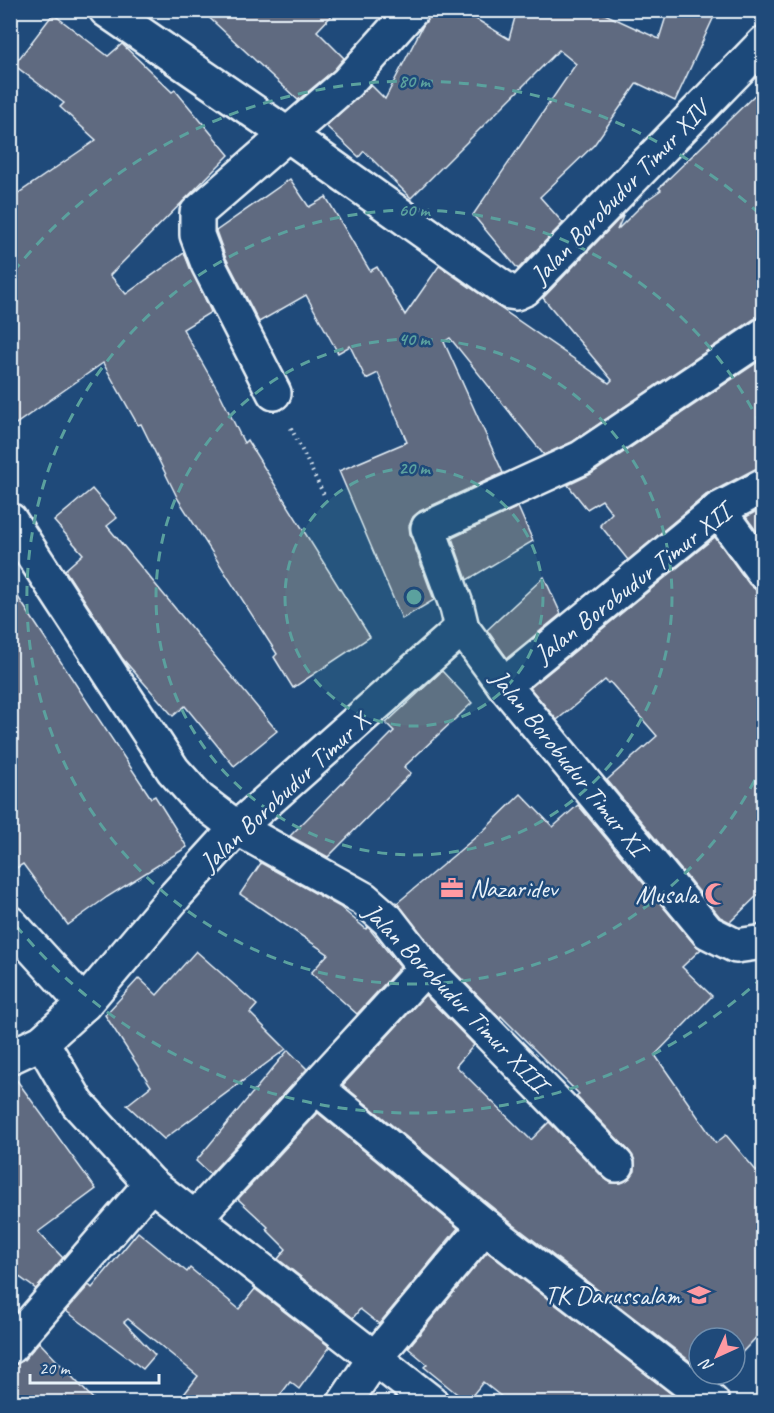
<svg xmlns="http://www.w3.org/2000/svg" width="774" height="1413" font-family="Caveat,sans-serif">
	<rect width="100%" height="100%" fill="#1f4a7a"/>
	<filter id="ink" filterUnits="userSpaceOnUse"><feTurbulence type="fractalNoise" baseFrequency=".0167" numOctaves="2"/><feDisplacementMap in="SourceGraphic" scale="12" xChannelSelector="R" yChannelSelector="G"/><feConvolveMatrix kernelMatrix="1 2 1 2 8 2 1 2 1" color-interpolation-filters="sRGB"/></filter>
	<g filter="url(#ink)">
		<g fill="#5f6a80" stroke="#e8f1f8" stroke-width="1.5">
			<polygon points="201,10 337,10 317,31 344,58 334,70 298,100"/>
			<polygon points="431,10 461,10 509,39 517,10 596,10 659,39 668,10 717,10 675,101 637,83 594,145 540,197 563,223 518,269 473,215 576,64 559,50 411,198 364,151 359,157 326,126 371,85 385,99"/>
			<polygon points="53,14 108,56 122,44 172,92 175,90 229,155 110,275 126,294 184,253 211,312 183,329 221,396 244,443 247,440 370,637 293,688 274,657 277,654 178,499 141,424 138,425 103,363 10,428 10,199 96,140 60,107 64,103 14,65"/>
			<polygon points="764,86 764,316 754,319 572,442 544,455 450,338 444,342 503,473 420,511 413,517 409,526 410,534 434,600 402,619 339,471 407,442 378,373 366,379 350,346 338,353 306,295 259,322 225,256 216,231 290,179 309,207 326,197 370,271 377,267 405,315 439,266 609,383 612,380 543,298 624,214 617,230 647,200 661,190 659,188"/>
			<polygon points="764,358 764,467 755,469 706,495 628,560 600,525 612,513 602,500 587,509 568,485 591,474"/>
			<polygon points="92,489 117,518 107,526 277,731 234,766 185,706 173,716 122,658 65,570 83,554 54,521"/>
			<polygon points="518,507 533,541 467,580 452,538"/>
			<polygon points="764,507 764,541 746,517"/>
			<polygon points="715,537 749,584 756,590 764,591 764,889 730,922 720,917 607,780 657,736 610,682 608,683 605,680 557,720 530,688"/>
			<polygon points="544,577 561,614 507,658 487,630"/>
			<polygon points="10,585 151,798 155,796 187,847 107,897 68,925 23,864 10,872"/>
			<polygon points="442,671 472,703 404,767 411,773 328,857 290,836 394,731 386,723"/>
			<polygon points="521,794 553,827 578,805 694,944 701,949 682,967 712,996 655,1055 716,1143 726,1135 764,1180 764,1329 735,1360 735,1338 699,1338 699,1368 514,1225 343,1085 425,995 474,1045 456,1066 531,1140 549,1122 604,1178 611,1183 621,1183 630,1178 635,1171 635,1161 630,1152 576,1096 579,1094 501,1016 500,1018 439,956 397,903 483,831"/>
			<polygon points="261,863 340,907 366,929 368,927 400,967 357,1014 311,973 328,954 240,894"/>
			<polygon points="196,951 257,1005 250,1013 286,1049 164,1139 127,1105 151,1086 105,1015 139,978 157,995"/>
			<polygon points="288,1050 307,1069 210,1174 196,1161"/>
			<polygon points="10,1075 13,1075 96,1189 38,1232 63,1258 36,1289 10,1270"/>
			<polygon points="318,1113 458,1228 379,1324 360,1309 353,1318 278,1259 286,1249 266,1229 268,1227 238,1199"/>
			<polygon points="138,1232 187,1272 190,1268 239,1309 255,1289 330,1347 299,1389 290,1382 275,1402 178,1402 198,1376 128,1319 124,1322 155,1355 143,1369 66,1311 89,1285 92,1288"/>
			<polygon points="487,1252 491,1255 682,1402 508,1402 483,1382 467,1402 424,1367 427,1364 408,1348"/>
			<polygon points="39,1342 59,1363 96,1402 10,1402 10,1365 17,1364 24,1360"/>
		</g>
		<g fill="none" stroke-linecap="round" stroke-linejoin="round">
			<g stroke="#e8f1f8" stroke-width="38">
				<g id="minor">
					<polyline points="106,10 288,135 509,292 516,293 525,289 764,43"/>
					<polyline points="764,335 581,458 428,528 457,607 462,628 504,685 708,932 736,946 764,942"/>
					<polyline points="274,393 208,264 197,235 197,213 347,83 412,10"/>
					<polyline points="718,510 764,573"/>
					<polyline points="10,520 173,770 199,799 237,828 364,899 388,920 425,968 617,1165"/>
					<polyline points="504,685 718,510 764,486"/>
					<polyline points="10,923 84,1004"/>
					<polyline points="42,1042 78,1104 151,1184 431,1402"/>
					<polyline points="10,1057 42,1042 84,1004 176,895 237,828 462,628"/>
					<polyline points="316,1087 502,1240 712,1402"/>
					<polyline points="195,1218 425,968"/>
					<polyline points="10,1347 151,1184"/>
					<polyline points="345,1402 374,1359 485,1226"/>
				</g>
			</g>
			<polyline stroke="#e8f1f8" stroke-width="4" stroke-dasharray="1.5 4.5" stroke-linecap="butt" points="291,428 325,497"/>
			<use href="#minor" stroke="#1f4a7a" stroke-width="33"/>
		</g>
	</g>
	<circle cx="414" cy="597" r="129" fill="#5ba19e" fill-opacity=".12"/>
	<g fill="none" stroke="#5ba19e" stroke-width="3" stroke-dasharray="10 8">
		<circle cx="414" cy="597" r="129"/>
		<circle cx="414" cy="597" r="258"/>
		<path d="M763 764A387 387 0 1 1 763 430"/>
		<path d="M763 977A516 516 0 0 1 13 922M13 272A516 516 0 0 1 763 217"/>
	</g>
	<defs>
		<g id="office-bare" transform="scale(1.8)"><path d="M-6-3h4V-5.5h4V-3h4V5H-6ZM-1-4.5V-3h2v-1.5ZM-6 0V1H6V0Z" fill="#ff9aa2" stroke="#1f4a7a" stroke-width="2.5" paint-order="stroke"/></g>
		<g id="mosque-bare" transform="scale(1.8)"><path d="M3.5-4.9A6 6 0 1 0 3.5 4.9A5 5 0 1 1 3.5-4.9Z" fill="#ff9aa2" stroke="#1f4a7a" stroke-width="2.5" paint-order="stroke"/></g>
		<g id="school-bare" transform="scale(1.8)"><path d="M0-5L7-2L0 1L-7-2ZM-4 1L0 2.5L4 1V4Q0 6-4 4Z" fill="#ff9aa2" stroke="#1f4a7a" stroke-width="2.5" paint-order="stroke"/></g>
	</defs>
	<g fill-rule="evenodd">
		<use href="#office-bare" x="452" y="888"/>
		<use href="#mosque-bare" x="716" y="894"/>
		<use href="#school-bare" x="699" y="1295"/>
	</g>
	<g text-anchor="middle" stroke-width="5" stroke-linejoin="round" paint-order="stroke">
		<g font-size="26" fill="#e8f1f8" stroke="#1f4a7a">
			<text transform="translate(619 192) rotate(-46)" y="9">Jalan Borobudur Timur XIV</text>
			<text transform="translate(632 583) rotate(-38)" y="9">Jalan Borobudur Timur XII</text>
			<text transform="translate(569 762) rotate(51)" y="9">Jalan Borobudur Timur XI</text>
			<text transform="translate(284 791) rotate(-43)" y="9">Jalan Borobudur Timur X</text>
			<text transform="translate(456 997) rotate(46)" y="9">Jalan Borobudur Timur XIII</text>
		</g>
		<g font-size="26" fill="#e8f1f8" stroke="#1f4a7a" text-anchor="end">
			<text x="470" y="897" text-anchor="start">Nazaridev</text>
			<text x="698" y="903">Musala</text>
			<text x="681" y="1304">TK Darussalam</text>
		</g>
	</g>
	<circle cx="414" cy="597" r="9" fill="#5ba19e" stroke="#1f4a7a" stroke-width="3"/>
	<g font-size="18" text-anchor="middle" font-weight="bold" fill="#5ba19e" stroke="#1f4a7a" stroke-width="5" stroke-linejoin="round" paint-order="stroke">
		<text x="414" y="87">80 m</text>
		<text x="414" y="216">60 m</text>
		<text x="414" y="345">40 m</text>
		<text x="414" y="474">20 m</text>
	</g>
	<rect width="774" height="1413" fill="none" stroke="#1f4a7a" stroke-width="36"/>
	<rect x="18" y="18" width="738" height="1377" fill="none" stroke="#e8f1f8" stroke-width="2" filter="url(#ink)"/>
	<g transform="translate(717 1356) rotate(225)"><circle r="28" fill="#1f4a7a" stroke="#6f8dac" stroke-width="1.5"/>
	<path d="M0-4.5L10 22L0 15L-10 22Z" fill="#ff9aa2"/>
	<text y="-9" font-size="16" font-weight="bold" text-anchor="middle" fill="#e8f1f8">N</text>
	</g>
	<path d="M30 1374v9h129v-9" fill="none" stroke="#e8f1f8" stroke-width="3"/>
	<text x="39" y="1374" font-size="18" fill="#e8f1f8" stroke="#1f4a7a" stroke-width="4.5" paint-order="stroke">20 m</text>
</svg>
